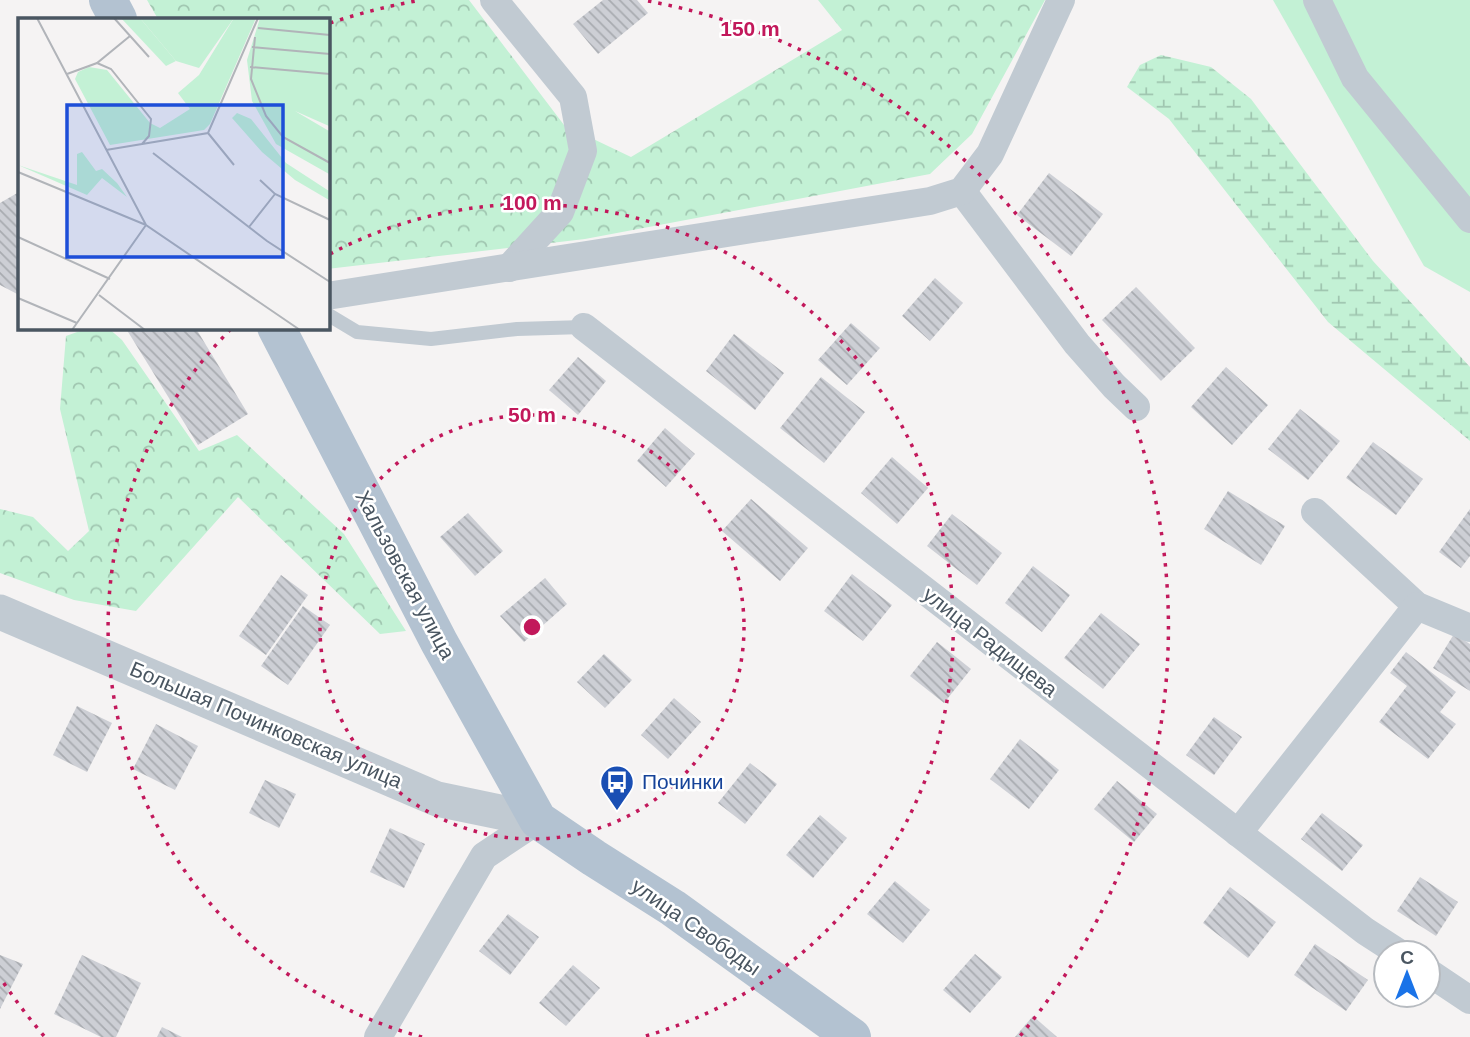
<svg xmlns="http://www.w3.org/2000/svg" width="1470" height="1037" font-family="Helvetica,sans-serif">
	<defs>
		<pattern id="forest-crowns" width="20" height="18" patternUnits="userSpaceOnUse" patternTransform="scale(1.75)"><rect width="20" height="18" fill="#c3f1d5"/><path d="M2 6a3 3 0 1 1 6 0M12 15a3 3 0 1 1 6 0" fill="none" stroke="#a0c6b0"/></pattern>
		<pattern id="wetland-marsh" width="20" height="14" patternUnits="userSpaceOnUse" patternTransform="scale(1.75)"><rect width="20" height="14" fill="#c3f1d5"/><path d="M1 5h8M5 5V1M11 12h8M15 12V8" fill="none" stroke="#a0c6b0"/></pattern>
		<pattern id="building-back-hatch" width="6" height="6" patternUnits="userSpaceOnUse" patternTransform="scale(1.75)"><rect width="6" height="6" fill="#cdcfd5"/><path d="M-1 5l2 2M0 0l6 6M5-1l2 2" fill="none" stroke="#a8abb0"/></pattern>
	</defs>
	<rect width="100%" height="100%" fill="#f5f3f3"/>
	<g fill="url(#forest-crowns)">
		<polygon points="147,0 469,0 564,125 631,157 842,30 818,0 1045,0 972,134 930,174 585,239 327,269 327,19 158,19"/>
		<polygon points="91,327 107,327 122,340 199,451 237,435 344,534 406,631 380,634 238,497 136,611 74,600 0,573 0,509 33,517 68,551 89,531 60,409 66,336"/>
	</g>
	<polygon fill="url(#wetland-marsh)" points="1161,55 1211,67 1251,99 1373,261 1470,367 1470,441 1328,322 1169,119 1127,87 1140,65"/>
	<polygon fill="#c3f1d5" points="1273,0 1470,0 1470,292 1424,266"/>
	<g fill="url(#building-back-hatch)">
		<polygon points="603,0 637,0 648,13 598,54 573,24"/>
		<polygon points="1049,173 1103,214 1071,256 1017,215"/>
		<polygon points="19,192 19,295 0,285 0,203"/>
		<polygon points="935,278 963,303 930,341 902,316"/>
		<polygon points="1136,287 1195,348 1161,381 1102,320"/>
		<polygon points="851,323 880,348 847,385 818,360"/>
		<polygon points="125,327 195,327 248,414 198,445"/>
		<polygon points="734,334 784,373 755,410 706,371"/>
		<polygon points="578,357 606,381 578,415 549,390"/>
		<polygon points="1226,367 1268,405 1232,445 1191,407"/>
		<polygon points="821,377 865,412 824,463 780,428"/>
		<polygon points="1300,409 1340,441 1308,480 1268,449"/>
		<polygon points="665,428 695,454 666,487 637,461"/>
		<polygon points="1373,442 1423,479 1396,515 1346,478"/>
		<polygon points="892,457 928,488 897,524 861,493"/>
		<polygon points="1228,491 1285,526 1261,565 1204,529"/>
		<polygon points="751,499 808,548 780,581 722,531"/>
		<polygon points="1470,509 1470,556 1461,568 1439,552"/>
		<polygon points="468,513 503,551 475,576 440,537"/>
		<polygon points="952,514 1002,553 977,585 927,546"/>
		<polygon points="1033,566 1070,595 1042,632 1005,603"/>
		<polygon points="852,574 892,605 863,641 824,611"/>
		<polygon points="281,575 308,595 266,655 239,636"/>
		<polygon points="545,578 567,604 524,642 500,616"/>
		<polygon points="303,606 330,625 288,685 261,666"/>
		<polygon points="1101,613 1140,644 1103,689 1064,658"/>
		<polygon points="1454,634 1470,644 1470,691 1433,668"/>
		<polygon points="937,642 971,669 944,703 910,676"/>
		<polygon points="1406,652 1456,692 1440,712 1456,724 1428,759 1379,722 1407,686 1390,673"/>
		<polygon points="604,654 632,680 605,708 577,682"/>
		<polygon points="674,698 701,722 668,759 641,735"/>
		<polygon points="77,706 112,723 87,772 53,755"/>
		<polygon points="1214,717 1242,737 1214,775 1186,755"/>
		<polygon points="156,724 198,746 175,790 133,769"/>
		<polygon points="1020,739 1059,770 1029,809 990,779"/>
		<polygon points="750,763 777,784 745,824 718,803"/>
		<polygon points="265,780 296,794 279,828 249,813"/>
		<polygon points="1117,781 1157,814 1134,842 1094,809"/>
		<polygon points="1322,813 1363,845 1342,871 1301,839"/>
		<polygon points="820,815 847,838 813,878 786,855"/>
		<polygon points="390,828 425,844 404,888 370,872"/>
		<polygon points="1420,877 1458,902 1436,936 1397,911"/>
		<polygon points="895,881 930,910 903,943 867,914"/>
		<polygon points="1230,887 1276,922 1248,958 1203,923"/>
		<polygon points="508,914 539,937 510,975 479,951"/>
		<polygon points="1315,944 1368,980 1346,1011 1294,975"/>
		<polygon points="975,954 1002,977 970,1013 943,990"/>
		<polygon points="0,955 23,964 0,1009"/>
		<polygon points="82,955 141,983 116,1037 101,1037 54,1014"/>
		<polygon points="573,965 600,988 566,1026 539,1003"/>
		<polygon points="1033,1016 1057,1037 1015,1037"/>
		<polygon points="162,1027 182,1037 157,1037"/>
	</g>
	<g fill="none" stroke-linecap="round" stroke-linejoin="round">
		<polyline stroke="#c1cad2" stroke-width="14" points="327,314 357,332 431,339 517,329 584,327"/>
		<g stroke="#c1cad2" stroke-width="28">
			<polyline points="494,0 573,97 583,151 560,212 509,268"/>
			<polyline points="1317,0 1355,78 1470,219"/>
			<polyline points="962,191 1077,344 1114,386 1136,407"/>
			<polyline points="327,296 930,201 962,191 990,154 1061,0"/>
			<polyline points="584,327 1365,931 1399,953"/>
			<polyline points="1315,512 1417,606 1470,628"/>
			<polyline points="1238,833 1417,606"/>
			<polyline points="1428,972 1470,1000"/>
			<polyline points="378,1037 484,856 538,820"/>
		</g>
		<polyline stroke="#c1cad2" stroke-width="35" points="0,612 437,799 538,820"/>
		<g stroke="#b3c2d1" stroke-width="38">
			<polyline points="108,0 118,19"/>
			<polyline points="276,327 439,642 538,820 594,858 673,908 852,1037"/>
		</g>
	</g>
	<g fill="none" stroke="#c2185b" stroke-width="3.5" stroke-dasharray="3.5 7">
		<circle cx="532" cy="627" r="212"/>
		<path d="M422 1037A424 424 0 0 1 230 330M330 254A424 424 0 1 1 642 1037"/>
		<path d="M44 1036A637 637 0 0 1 1 979M330 23A637 637 0 0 1 416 1M648 1A637 637 0 0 1 1020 1036"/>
	</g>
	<defs>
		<g id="bus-pin" transform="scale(1.75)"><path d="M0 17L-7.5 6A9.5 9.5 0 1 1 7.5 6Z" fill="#1a4fb4" stroke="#fff"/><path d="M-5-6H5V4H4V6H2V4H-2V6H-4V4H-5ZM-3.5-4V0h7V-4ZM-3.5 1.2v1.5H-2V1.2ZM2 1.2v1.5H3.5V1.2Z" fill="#fff"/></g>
	</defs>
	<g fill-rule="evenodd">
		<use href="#bus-pin" x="617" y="782"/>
	</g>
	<g text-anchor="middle" stroke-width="5" stroke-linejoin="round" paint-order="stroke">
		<g font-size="21" fill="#4a5661" stroke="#fff">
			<text transform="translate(405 575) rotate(62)" y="7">Хальзовская улица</text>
			<text transform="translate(990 642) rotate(38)" y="7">улица Радищева</text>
			<text transform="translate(266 725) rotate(23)" y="7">Большая Починковская улица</text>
			<text transform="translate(696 927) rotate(35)" y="7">улица Свободы</text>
		</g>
		<g font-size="21" fill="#164399" stroke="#fff" text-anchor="start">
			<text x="642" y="789">Починки</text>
		</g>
	</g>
	<g transform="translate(18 18)">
		<rect width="312" height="312" fill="#f5f3f3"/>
		<path d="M122 0H216L181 50 158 43Z" fill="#c3f1d5"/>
		<path d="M216 0H238L192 106 186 112 92 127 57 61 60 54 71 49 89 52 132 105 142 110 172 91 160 75 181 57ZM64 134 78 153 84 151 99 165 109 179 84 160 69 177 0 147 59 167V136Z" fill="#c3f1d5"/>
		<path d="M103 0H122L158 43 148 48ZM219 95 233 101 268 145 311 173V182L277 162 244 134 214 100Z" fill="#c3f1d5"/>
		<path d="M242 0H311V108L277 93 311 113V156L258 126 234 83 229 42Z" fill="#c3f1d5"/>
		<path fill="none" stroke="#b1b4b9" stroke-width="2" d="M19 0 128 207 282 312M96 0 131 39M240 10 312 17M237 19 233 61 248 98 265 119 312 145M234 29 312 36M79 45 93 51 133 101 131 118 124 126M232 49 312 56M49 56 79 45 112 18M190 115 216 147M88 132 190 115 240 0M135 135 249 223 312 264M0 154 128 207M242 162 257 176 312 202M231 209 257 176M0 219 92 261M81 277 127 312M0 280 59 305M54 312 128 207"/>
		<path fill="#1d4ed8" fill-opacity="0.15" stroke="#1d4ed8" stroke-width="3.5" d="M49 87H265V239H49Z"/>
		<rect width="312" height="312" fill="none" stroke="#4a5661" stroke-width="3.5"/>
	</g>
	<circle cx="532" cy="627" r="10" fill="#c2185b" stroke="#fff" stroke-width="3.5"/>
	<g font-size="21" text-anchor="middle" font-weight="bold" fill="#c2185b" stroke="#fff" stroke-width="5" stroke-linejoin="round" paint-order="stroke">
		<text x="750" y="36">150 m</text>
		<text x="532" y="210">100 m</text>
		<text x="532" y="422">50 m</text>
	</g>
	<g transform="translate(1407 974)"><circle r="33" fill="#ffffff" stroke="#b7bbc0" stroke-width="2"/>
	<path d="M0-5L12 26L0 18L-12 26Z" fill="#1a73e8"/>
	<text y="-10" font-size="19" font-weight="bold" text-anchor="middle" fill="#4a5661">С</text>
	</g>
</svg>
